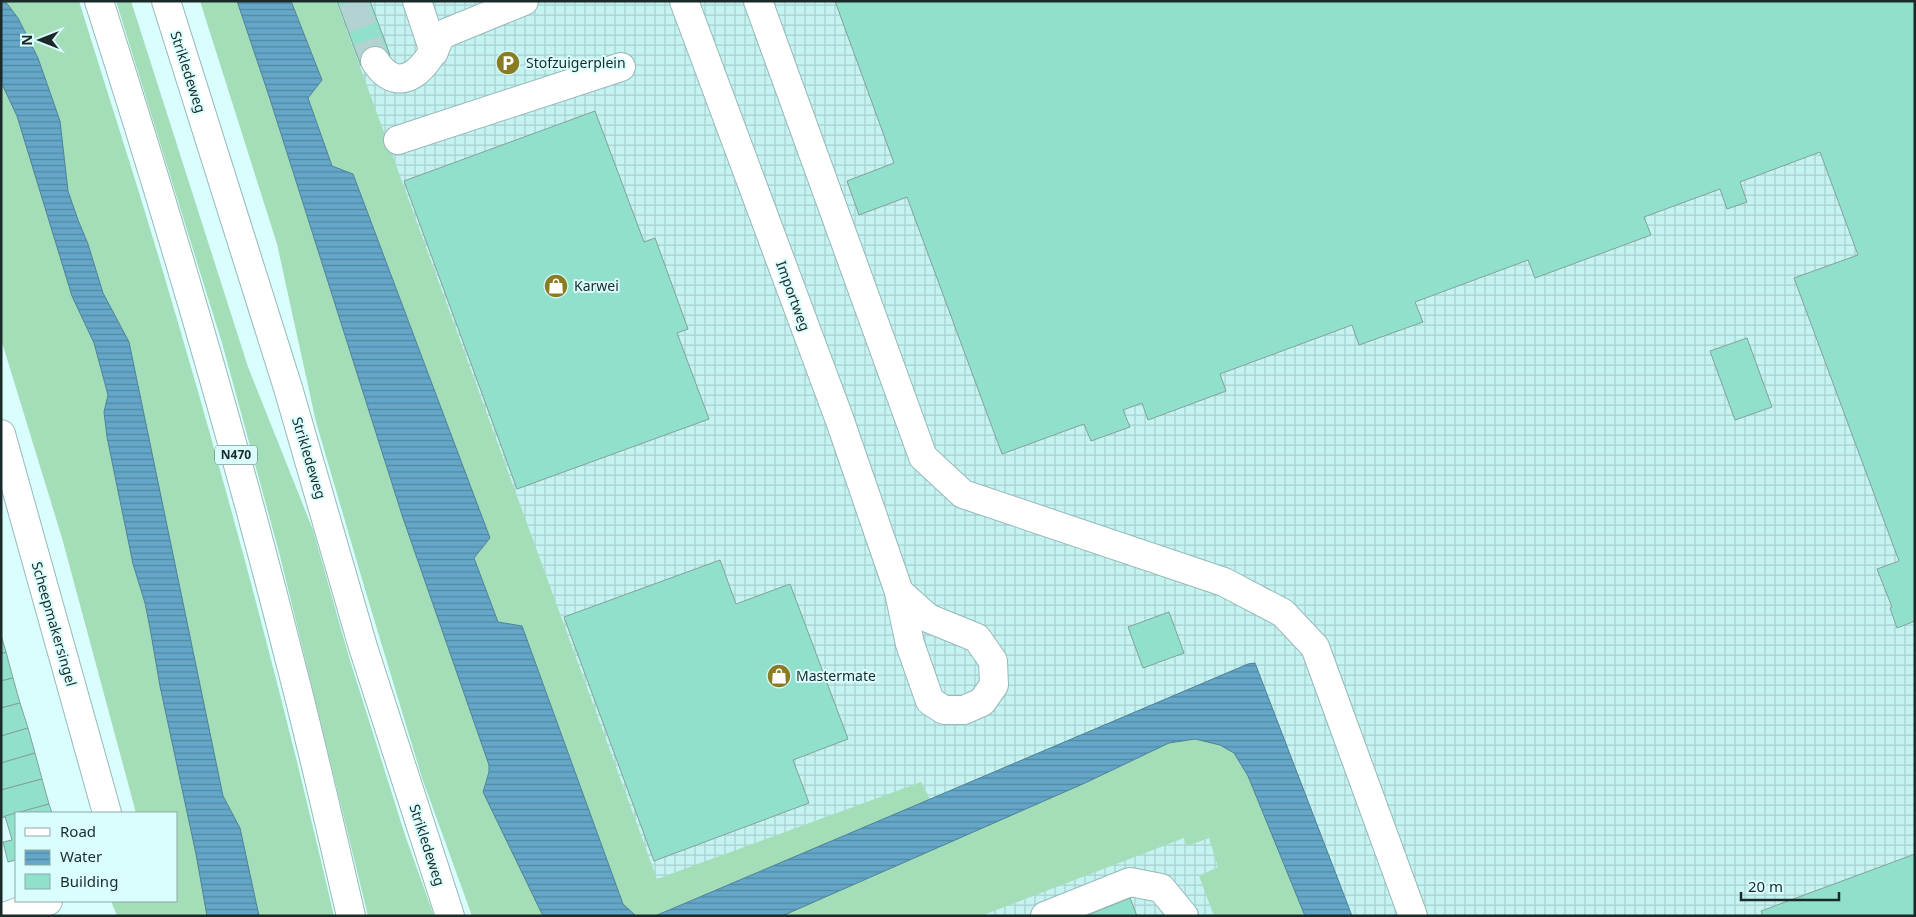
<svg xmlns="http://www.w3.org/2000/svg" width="1916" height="917" font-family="'Noto Sans',sans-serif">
	<defs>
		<pattern id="industrial-grid" width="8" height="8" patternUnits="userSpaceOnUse" patternTransform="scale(1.25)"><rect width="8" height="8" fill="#c5f3f1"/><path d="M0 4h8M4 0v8" fill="none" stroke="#a9d0cf"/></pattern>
		<pattern id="water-rules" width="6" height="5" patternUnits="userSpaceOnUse" patternTransform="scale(1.25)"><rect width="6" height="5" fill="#64a7c8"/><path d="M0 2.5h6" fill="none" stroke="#5288a2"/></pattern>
	</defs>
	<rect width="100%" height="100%" fill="#d9fefd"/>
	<polygon fill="url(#industrial-grid)" points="304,1 1915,1 1915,916 633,916"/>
	<g fill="#a3deb8">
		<path d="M5 1H79C107 92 137 183 164 275 227 487 284 700 334 916H259L240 828 223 796 110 308 103 293 88 244 78 220 68 191 60 121 38 58 18 18Z"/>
		<polygon points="116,1 131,1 248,367 313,530 349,657 405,835 434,916 368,916 280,556 222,343"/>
		<polygon points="200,1 237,1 269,96 403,518 489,765 489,772 483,792 543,916 472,916 422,778 364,586 316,422 277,244"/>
		<polygon points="291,1 336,1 657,879 921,782 930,799 655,916 635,916 623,904 522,626 498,622 474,558 490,538 353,174 332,166 308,98 322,80"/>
		<polygon points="1,82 17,116 88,330 94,343 108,396 104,412 107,437 133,564 145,603 150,628 160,686 196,854 207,916 117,916 111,901 176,901 176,813 136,813 62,538 1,339"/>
		<polygon points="1195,739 1220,745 1234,753 1248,776 1305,916 1214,916 1199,876 1218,867 1209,838 1187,846 1184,838 981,916 782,916 1085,783 1169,743"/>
	</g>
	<g fill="url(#water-rules)" stroke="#4e8198">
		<polygon points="1,1 5,1 18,18 38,58 60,121 68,191 78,220 88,244 103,293 129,342 223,796 240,828 259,916 207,916 196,854 160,686 150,628 145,603 133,564 107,437 104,412 108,395 94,343 72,296 17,116 1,82"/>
		<polygon points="237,1 291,1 322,80 308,98 332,166 353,174 490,538 474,558 498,622 522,626 623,904 636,916 543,916 483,792 489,772 489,765 403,518 269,96"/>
		<polygon points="1255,663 1352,916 1305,916 1248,776 1234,753 1220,745 1195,739 1169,743 1085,783 782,916 655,916 1248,664"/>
	</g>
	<g fill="#91e0cb" stroke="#82a299">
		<polygon points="337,1 370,1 390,55 361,66"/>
		<polygon points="835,1 1915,1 1915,621 1897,628 1890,608 1892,607 1877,569 1899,561 1794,278 1858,255 1820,152 1740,182 1747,202 1727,209 1720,189 1644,217 1651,235 1535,278 1528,260 1415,302 1423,322 1359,345 1352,325 1220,374 1226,391 1148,420 1142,403 1123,410 1130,427 1091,441 1084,424 1002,454 907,197 859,215 847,181 894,163"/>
		<polygon points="595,111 644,242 655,238 688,329 677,333 709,419 517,489 404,181"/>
		<polygon points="1747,338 1772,407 1735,420 1710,351"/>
		<polygon points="720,560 736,604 790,584 848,739 793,760 809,803 654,861 564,617"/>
		<polygon points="1169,612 1184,653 1143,668 1128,627"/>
		<polygon points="1,635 6,652 1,654"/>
		<polygon points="6,652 13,678 1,681 1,654"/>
		<polygon points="13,678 20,703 1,708 1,681"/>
		<polygon points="20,703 28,728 1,736 1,708"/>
		<polygon points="28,728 35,753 1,763 1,736"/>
		<polygon points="35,753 42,779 1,790 1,763"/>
		<polygon points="42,779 49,804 1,818 1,790"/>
		<polygon points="49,804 52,813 16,813"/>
		<polygon points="16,813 16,860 8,862 3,842 12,840 5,816"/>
		<polygon points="1915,854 1915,916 1763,916 1761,911"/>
		<polygon points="1130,898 1137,916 1085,916"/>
	</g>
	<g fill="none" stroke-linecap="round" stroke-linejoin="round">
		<polyline stroke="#b3d3d3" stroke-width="28" stroke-dasharray="28 14" stroke-linecap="butt" points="353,1 375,61"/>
		<g stroke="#96b9b8" stroke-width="30">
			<g id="minor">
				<polyline points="417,1 434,52"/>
				<polyline points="684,1 839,418 899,592 910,644 930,701 944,710 964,710 982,702 994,685 993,661 977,638 928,618 899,592"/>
				<polyline points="758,1 923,457 963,494 1224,582 1283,613 1315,647 1413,916"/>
				<path d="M375 61C401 101 430 64 441 35L524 1"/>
				<polyline points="398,140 621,67"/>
				<polyline points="1,434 107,813"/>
				<polyline points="7,916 48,901"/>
				<polyline points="1045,916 1130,882 1161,888 1184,916"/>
			</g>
		</g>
		<g stroke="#96b9b8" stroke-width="30">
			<g id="major">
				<path d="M99 1C169 219 234 439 290 661 312 745 331 831 351 916"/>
				<polyline points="166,1 288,388 363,647 450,916"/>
			</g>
		</g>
		<use href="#minor" stroke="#fff" stroke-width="28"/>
		<use href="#major" stroke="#fff" stroke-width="28"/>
	</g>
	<defs>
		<g id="parking-disc" transform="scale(1.25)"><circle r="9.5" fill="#8a7c22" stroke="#d9fefd"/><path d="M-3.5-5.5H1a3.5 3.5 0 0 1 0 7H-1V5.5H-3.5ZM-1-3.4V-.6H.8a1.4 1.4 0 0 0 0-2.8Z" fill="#fff"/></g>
		<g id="shop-disc" transform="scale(1.25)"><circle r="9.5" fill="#8a7c22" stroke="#d9fefd"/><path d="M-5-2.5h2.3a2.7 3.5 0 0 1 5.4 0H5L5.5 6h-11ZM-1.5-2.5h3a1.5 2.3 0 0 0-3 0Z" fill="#fff"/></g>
	</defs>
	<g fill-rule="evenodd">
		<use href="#parking-disc" x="508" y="63"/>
		<use href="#shop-disc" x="556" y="286"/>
		<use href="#shop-disc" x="779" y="676"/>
	</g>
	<g text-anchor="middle" stroke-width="4" stroke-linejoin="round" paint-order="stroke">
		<rect fill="#d9fefd" stroke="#546969" stroke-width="1" x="215" y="445.5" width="42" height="19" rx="4"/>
		<g font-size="12" font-weight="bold" fill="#1b2929">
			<text x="236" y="459">N470</text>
		</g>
		<g font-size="14" fill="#1b2929" stroke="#d9fefd" text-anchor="start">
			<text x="526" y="68">Stofzuigerplein</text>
			<text x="574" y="291">Karwei</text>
			<text x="796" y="681">Mastermate</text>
		</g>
		<g font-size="14" fill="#1b2929" stroke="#d9fefd">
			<text transform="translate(188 72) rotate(72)" y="5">Strikledeweg</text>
			<text transform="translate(793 296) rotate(70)" y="5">Importweg</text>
			<text transform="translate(309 458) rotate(73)" y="5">Strikledeweg</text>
			<text transform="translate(54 624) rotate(74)" y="5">Scheepmakersingel</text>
			<text transform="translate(427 845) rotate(72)" y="5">Strikledeweg</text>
		</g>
	</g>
	<rect width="1916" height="917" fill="none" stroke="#1b2929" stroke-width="5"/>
	<rect x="15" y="812" width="162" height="90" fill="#d9fefd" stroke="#8da9a8"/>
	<rect x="25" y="828" width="25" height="8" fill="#ffffff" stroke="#8da9a8"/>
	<text x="60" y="837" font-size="15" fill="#1b2929">Road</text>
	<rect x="25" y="850" width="25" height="15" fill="url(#water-rules)" stroke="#8da9a8"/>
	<text x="60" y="862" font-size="15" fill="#1b2929">Water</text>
	<rect x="25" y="874" width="25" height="15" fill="#91e0cb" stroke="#8da9a8"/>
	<text x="60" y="887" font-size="15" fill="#1b2929">Building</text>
	<g transform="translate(40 40) rotate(270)" stroke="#d9fefd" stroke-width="4" paint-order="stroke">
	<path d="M0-4L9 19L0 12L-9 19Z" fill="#1b2929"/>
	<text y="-8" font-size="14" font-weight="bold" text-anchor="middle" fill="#1b2929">N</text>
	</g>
	<path d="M1741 892v8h98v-8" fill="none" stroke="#1b2929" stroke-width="2.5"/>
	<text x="1748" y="892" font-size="15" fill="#1b2929" stroke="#d9fefd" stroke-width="4" paint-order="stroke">20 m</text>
</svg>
